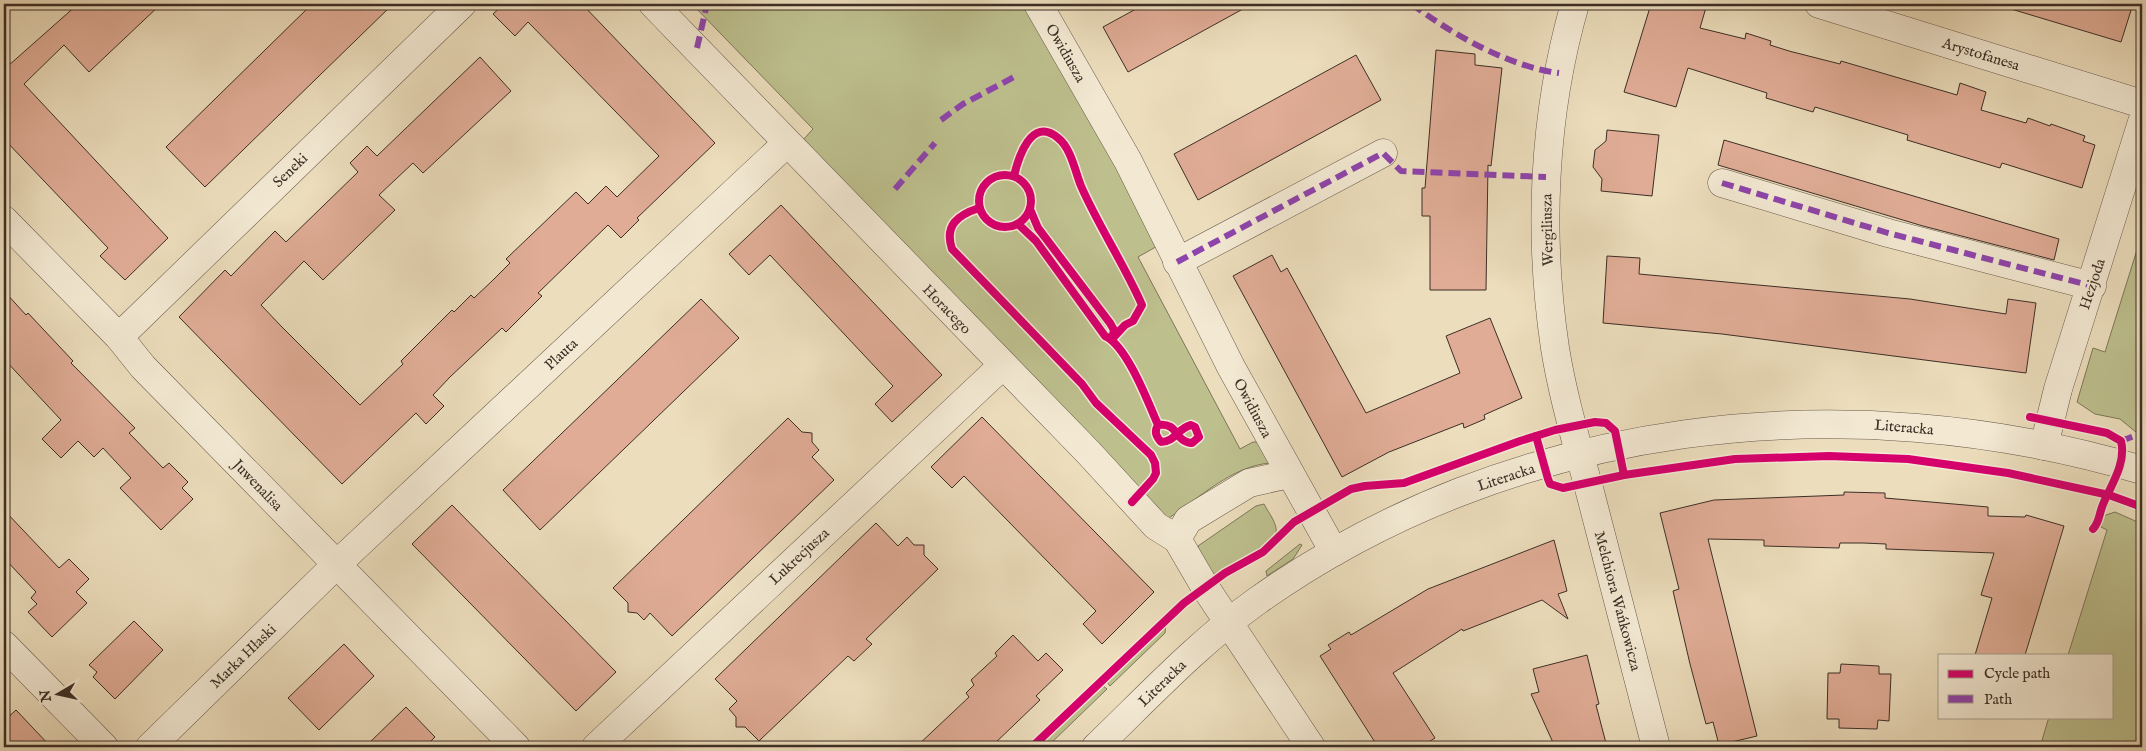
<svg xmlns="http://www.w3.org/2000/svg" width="2146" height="751" font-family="'IM FELL English',serif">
	<rect width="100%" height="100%" fill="#ecddbc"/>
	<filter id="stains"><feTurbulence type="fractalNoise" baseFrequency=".004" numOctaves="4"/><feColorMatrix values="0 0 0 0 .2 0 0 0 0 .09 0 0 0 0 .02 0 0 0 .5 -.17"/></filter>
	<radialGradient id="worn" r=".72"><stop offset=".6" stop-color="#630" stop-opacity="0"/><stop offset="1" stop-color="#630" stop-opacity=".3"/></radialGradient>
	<g fill="#bdbf8d" stroke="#7c775a">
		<path d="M692 4H1029L1161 244 1138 257 1240 449 1253 442H1259L1270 463C1233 466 1200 497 1169 518L1164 515 801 142 813 129Z"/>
		<polygon points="2142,234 2142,437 2120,419 2095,414 2077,402 2093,348 2105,352"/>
		<path d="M1264 504C1269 514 1280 526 1275 537L1247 557 1214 574C1205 566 1198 559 1198 546L1256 506Z"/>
		<polygon points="2115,512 2142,524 2142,747 2040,747 2049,717 2112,717 2112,655 2068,655 2107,530 2101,527 2103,516"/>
		<polygon points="1300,544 1302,545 1293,559 1267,576 1266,571"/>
		<polygon points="1166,623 1165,633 1110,686 1106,681"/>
		<polygon points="1102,685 1107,689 1047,747 1038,747"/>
	</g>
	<g fill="#e0ac96" stroke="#3c2f26">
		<polygon points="78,4 161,4 89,72 64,45 24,84 168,238 125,280 100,256 108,248 4,139 4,61 8,66"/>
		<polygon points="312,4 393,4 205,187 166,147"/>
		<polygon points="504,4 582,4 715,143 637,218 639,220 621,238 608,225 538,293 542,296 506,332 502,328 450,377 433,395 444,406 426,424 416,413 342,484 179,317 225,270 231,276 275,231 286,242 358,172 350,163 367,146 377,156 480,57 511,91 423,173 413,163 379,195 395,210 323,280 304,261 261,305 281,326 360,405 403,364 401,361 452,310 454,312 471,295 474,298 492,281 510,263 506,259 576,192 588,204 606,186 617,197 659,156 528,22 515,36 493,14"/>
		<polygon points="1145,4 1252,4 1128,72 1103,27"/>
		<polygon points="1651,4 1707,4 1700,28 1745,39 1746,33 1771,41 1770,45 1789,51 1840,64 1841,61 1957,95 1960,83 1986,92 1981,110 2026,123 2028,118 2050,126 2051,124 2085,136 2083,141 2095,145 2082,188 2002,163 2000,168 1907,140 1908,135 1815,107 1813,112 1766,98 1767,93 1688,68 1676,107 1624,92"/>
		<polygon points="2012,4 2133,4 2121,42 2011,9"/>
		<polygon points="1436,50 1475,54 1475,65 1502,68 1491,166 1488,165 1486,290 1430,290 1430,216 1422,216 1422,188 1425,188"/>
		<polygon points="1356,55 1381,100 1198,200 1174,154"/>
		<polygon points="1607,130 1659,135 1652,196 1601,191 1602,179 1593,167 1595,150 1606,141"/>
		<polygon points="1724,140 2059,239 2054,260 1923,226 1718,165"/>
		<polygon points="781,205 942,375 892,422 875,404 893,386 770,255 749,275 729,254"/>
		<polygon points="1272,255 1281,272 1287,268 1366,413 1460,373 1446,336 1490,318 1522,398 1484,415 1485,419 1464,428 1463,423 1389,452 1342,477 1233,276"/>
		<polygon points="1607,256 1640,258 1639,274 1910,299 2006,314 2008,299 2036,303 2026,373 1722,334 1603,323"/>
		<polygon points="4,291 26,315 28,313 73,361 71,363 135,428 129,433 163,468 169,463 188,482 182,488 193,499 161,530 120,488 131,478 103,448 94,457 78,441 61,458 42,439 61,420 4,359"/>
		<polygon points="701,299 739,338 540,530 503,490"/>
		<polygon points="982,417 1154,592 1102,644 1083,624 1096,611 964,476 952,488 931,467"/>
		<polygon points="788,418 802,432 812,433 812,442 819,450 812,457 834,480 672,636 650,613 644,620 637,613 628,612 628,603 613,588"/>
		<polygon points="1844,492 1885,493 1885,498 1988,507 1988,516 2025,517 2026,515 2064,526 2025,655 1975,655 1992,598 1981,595 1994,553 1886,549 1886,544 1863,543 1840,543 1839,548 1764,546 1764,540 1708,539 1757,736 1719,745 1713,722 1706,724 1690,664 1673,591 1679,589 1660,513 1714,500 1844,495"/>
		<polygon points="452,505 616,672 576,711 412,544"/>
		<polygon points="4,510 59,568 69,559 89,579 76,592 87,603 52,637 28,612 37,604 31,598 36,592 4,558"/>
		<polygon points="876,523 898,546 907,537 914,545 924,545 924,555 938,569 866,639 872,644 854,661 848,656 759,741 745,727 736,727 736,717 729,709 737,701 715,679"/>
		<polygon points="1554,540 1567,591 1558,594 1568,619 1542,600 1463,631 1462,629 1393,673 1435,738 1421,747 1378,747 1320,656 1331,649 1328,645 1349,632 1351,635 1428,589"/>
		<polygon points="134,621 163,650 115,699 93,677 97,672 89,665"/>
		<polygon points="1013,635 1038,661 1046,653 1063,670 1036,696 1040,700 991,747 916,747 969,697 966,693 974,685 971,680 997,656 995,653"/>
		<polygon points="344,644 374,676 319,730 288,698"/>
		<polygon points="1587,655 1599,704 1596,705 1607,747 1555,747 1531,694 1539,692 1533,669"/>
		<polygon points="1841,664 1879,666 1879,674 1891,674 1889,721 1878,720 1877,729 1839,728 1839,719 1827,719 1828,673 1840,673"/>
		<polygon points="406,707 435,737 425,747 365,747"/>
		<polygon points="16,710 51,747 4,747 4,721"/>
	</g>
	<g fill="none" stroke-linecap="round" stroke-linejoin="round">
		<g stroke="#685a4c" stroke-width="29">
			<g id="minor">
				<polyline points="653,4 1088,452 1156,526 1177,539 1205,587 1311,747"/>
				<polyline points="1038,4 1128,161 1231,367 1334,552"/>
				<path d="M1575 4C1543 115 1538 234 1555 348 1563 398 1578 447 1591 496 1613 580 1634 664 1656 747"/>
				<polyline points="1819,4 2142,104"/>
				<polyline points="1722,183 1888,233 2092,286"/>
				<polyline points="4,220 119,337 143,367 516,747"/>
				<polyline points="1177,262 1383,153"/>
				<polyline points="119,337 462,4"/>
				<polyline points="2044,446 2058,389 2142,122"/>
				<polyline points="1177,539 1188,520 1249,483 1289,474"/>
				<polyline points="4,645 104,747"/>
				<polyline points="150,747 336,565 787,143"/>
				<polyline points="596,747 1002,366"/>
				<path d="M1096 747C1148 697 1198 643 1257 601 1513 419 1845 382 2142 470"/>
			</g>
		</g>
		<use href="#minor" stroke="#f3e9d3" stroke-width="28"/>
		<g stroke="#8e44ad" stroke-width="6" stroke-dasharray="12 6" stroke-linecap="butt">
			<path d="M1412 4C1451 34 1510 67 1559 73"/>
			<polyline points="697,48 707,4"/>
			<polyline points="941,120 963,104 1016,76"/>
			<polyline points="1722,183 1888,233 2092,286"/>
			<polyline points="895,189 935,143"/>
			<polyline points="1177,262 1383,153 1401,171 1546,177"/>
			<polyline points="2121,441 2142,433"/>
		</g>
		<g stroke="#f3e9d3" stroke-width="11">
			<g id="cycleway">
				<circle cx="1005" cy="201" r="26"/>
				<path d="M1014 176C1018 159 1031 115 1058 138 1071 148 1075 171 1081 186 1099 227 1124 264 1142 305L1133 321 1125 325 1112 339 1114 330 1110 323 1038 228 1030 209"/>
				<path d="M979 208C958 215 944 225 952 249L1082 384 1096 403 1151 455 1155 463 1156 473 1153 479 1132 502"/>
				<path d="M1018 224 1036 241 1105 336C1127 346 1148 402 1158 425 1154 432 1156 436 1161 442 1175 442 1178 428 1191 425L1195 427 1199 437 1192 443C1174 442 1179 422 1158 425"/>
				<path d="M2030 417 2107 433 2121 441C2127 464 2109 488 2102 507 2099 515 2099 523 2093 529"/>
				<polyline points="1536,436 1548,479 1550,484 1563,488 1624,475 1735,459 1829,456 1908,459 2008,473 2109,495 2142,507"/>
				<polyline points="1032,747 1184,603 1225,573 1263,552 1294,522 1351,489 1365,486 1404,483 1520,441 1555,430 1595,422 1606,423 1615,431 1624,475"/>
			</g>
		</g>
		<use href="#cycleway" stroke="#d6006c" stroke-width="8"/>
	</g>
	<g text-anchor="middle" stroke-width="5" stroke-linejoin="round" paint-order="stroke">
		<g font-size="15" fill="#3c2f26" stroke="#f3e9d3">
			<text transform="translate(1066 53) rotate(60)" y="5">Owidiusza</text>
			<text transform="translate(1981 54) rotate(17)" y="5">Arystofanesa</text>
			<text transform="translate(290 170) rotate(-44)" y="5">Seneki</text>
			<text transform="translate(1547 230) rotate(-91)" y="5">Wergiliusza</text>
			<text transform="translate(2092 284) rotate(-72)" y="5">Hezjoda</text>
			<text transform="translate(947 309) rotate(46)" y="5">Horacego</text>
			<text transform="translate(561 354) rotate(-43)" y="5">Plauta</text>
			<text transform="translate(1253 408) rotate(62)" y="5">Owidiusza</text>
			<text transform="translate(1904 427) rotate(5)" y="5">Literacka</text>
			<text transform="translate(1506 477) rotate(-18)" y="5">Literacka</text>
			<text transform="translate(258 485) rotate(46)" y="5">Juwenalisa</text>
			<text transform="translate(799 556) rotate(-43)" y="5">Lukrecjusza</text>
			<text transform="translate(1618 601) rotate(75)" y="5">Melchiora Wańkowicza</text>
			<text transform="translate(243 656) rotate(-44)" y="5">Marka Hłaski</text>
			<text transform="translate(1162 683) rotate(-44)" y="5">Literacka</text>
		</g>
	</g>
	<rect width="2146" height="751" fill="none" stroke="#ecddbc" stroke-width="20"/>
	<rect x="5" y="5" width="2136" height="741" fill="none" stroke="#3c2f26" stroke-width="2.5"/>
	<rect x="10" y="10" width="2126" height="731" fill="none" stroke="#3c2f26"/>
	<rect x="1938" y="654" width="175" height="65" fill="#f3e9d3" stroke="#aa9f8e"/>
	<rect x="1948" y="670" width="25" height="8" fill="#d6006c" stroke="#aa9f8e"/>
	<text x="1984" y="678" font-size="15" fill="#3c2f26">Cycle path</text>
	<rect x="1948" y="695" width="25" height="8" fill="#8e44ad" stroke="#aa9f8e"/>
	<text x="1984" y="704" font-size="15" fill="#3c2f26">Path</text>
	<g transform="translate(58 694) rotate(261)" stroke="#f3e9d3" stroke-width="4" paint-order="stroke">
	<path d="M0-4L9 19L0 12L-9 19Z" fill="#3c2f26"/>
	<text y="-8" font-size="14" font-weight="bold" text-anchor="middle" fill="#3c2f26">N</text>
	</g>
	<rect width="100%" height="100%" filter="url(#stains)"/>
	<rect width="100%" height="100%" fill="url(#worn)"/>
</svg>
